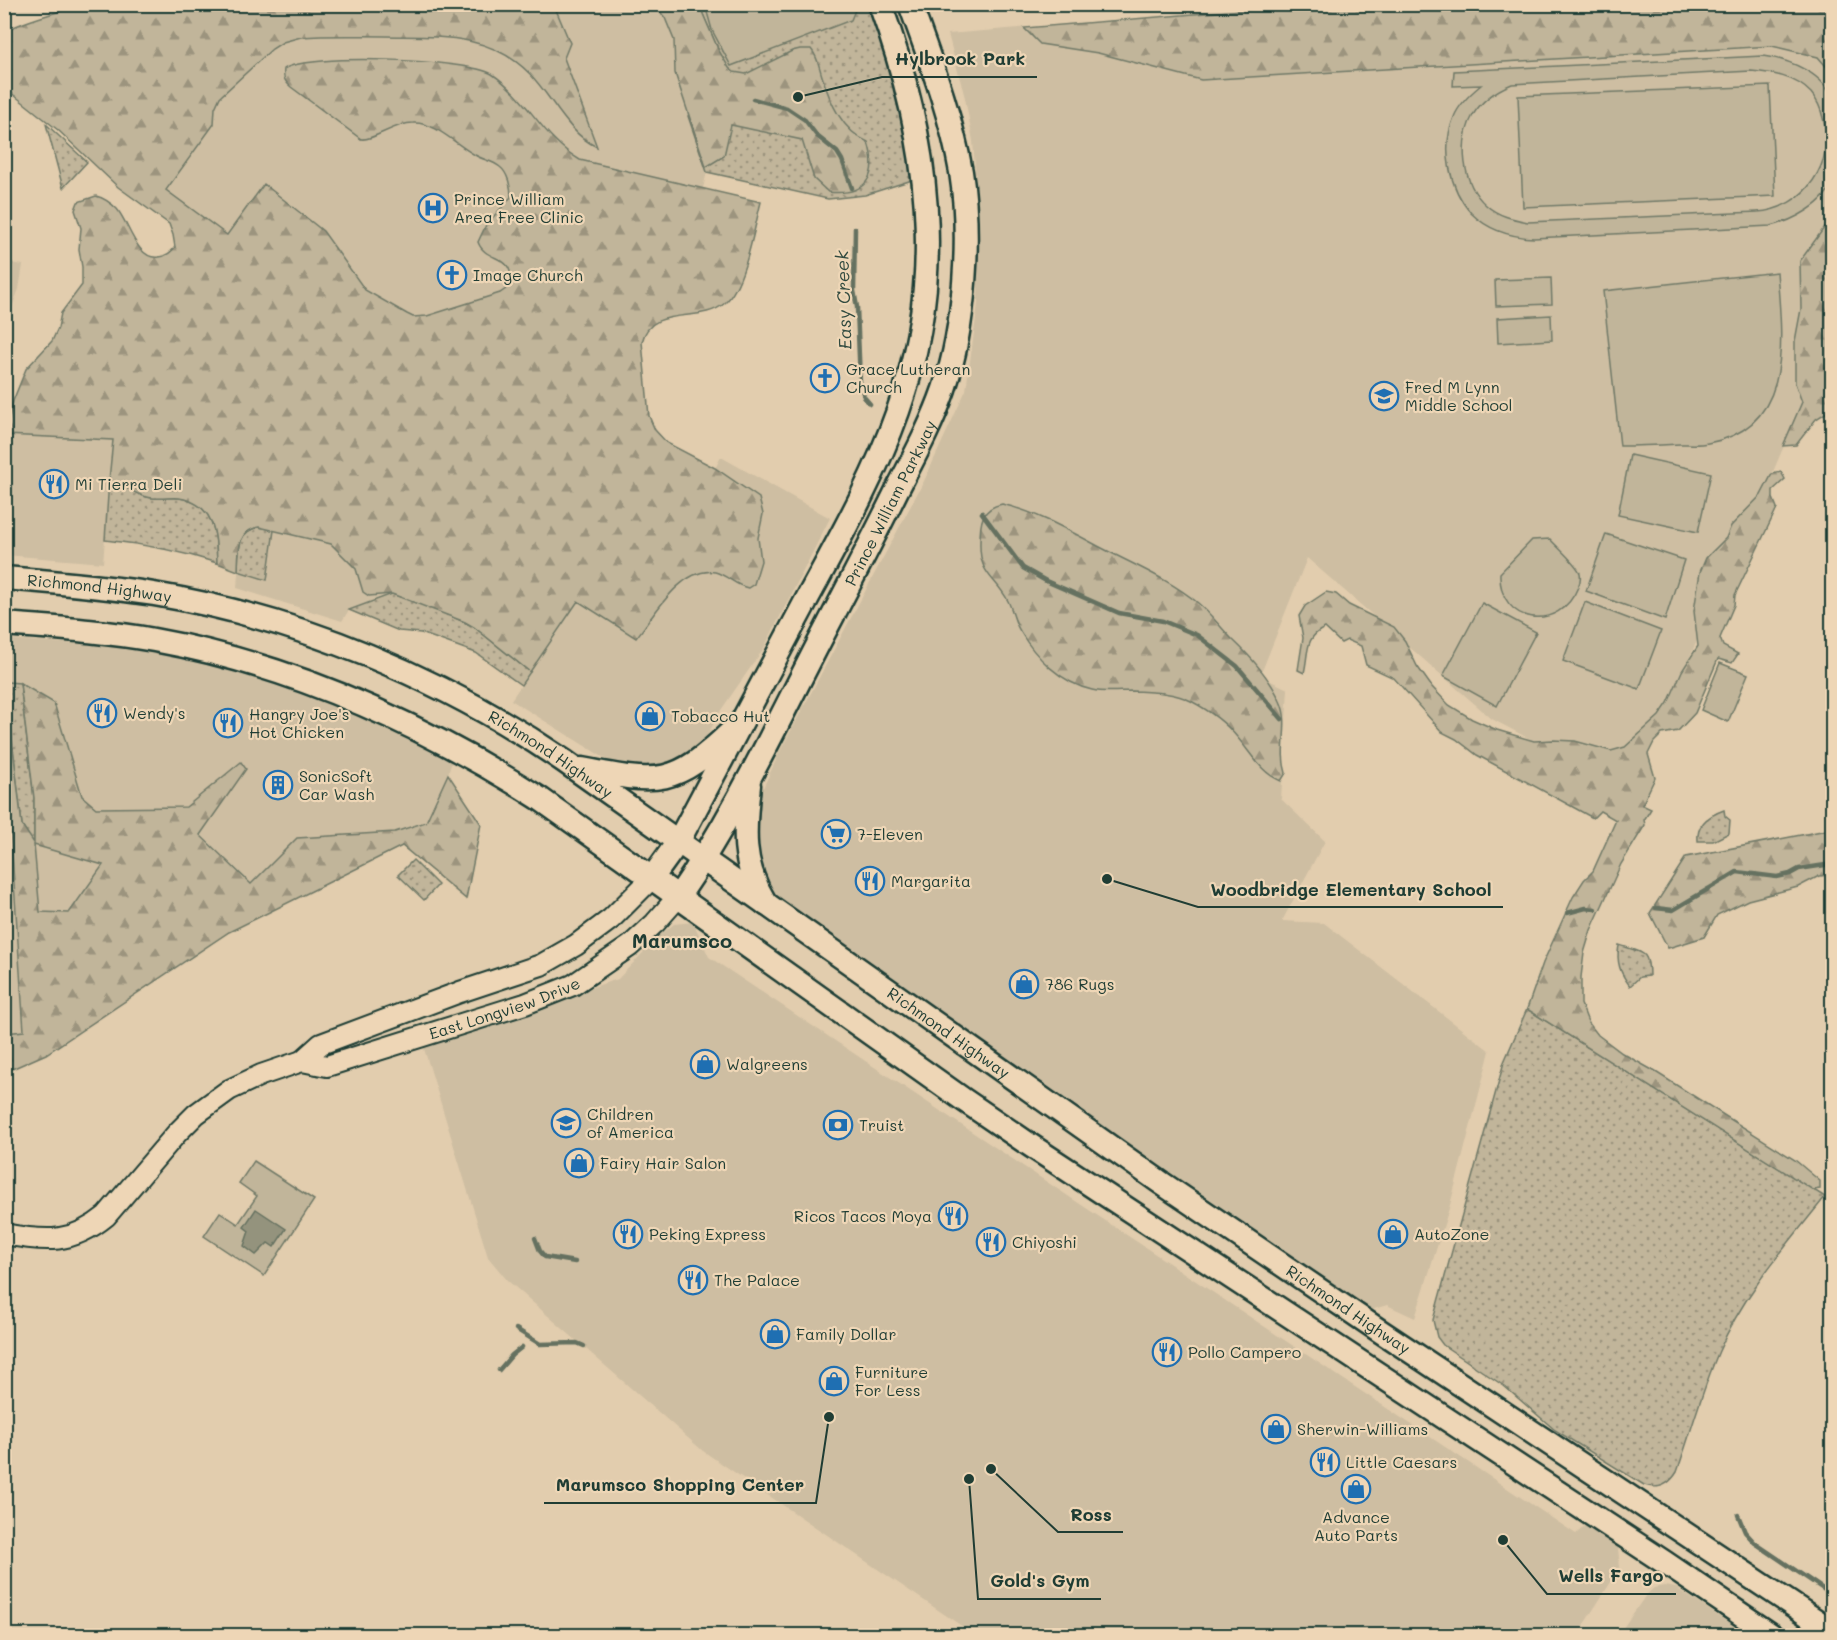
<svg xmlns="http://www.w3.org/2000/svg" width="1837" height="1640" font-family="Mali,sans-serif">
	<defs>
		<pattern id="grass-dots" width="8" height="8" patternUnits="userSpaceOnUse" patternTransform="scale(1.5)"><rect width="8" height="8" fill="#c1b59a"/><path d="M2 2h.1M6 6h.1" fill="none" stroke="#9c947e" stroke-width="1.8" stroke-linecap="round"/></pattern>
		<pattern id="forest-firs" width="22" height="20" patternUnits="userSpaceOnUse" patternTransform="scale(1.5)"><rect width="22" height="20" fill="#c1b59a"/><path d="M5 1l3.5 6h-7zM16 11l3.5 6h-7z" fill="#9c947e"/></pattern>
	</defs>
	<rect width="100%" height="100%" fill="#e2cdae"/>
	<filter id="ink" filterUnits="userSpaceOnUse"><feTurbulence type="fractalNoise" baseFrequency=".0167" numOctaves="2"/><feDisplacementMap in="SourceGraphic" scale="12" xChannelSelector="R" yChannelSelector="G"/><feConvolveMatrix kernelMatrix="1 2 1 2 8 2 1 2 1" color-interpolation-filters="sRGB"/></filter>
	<g filter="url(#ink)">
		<g fill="#cebea2">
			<polygon points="1302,4 1832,16 1832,333 1772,474 1629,792 1492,719 1307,558 1260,676 1288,689 1281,799 1325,841 1282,921 1324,923 1490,1051 1450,1205 1415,1318 1387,1305 1371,1310 1295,1259 1230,1213 930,1010 773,899 753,868 758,799 780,751 924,481 966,390 978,304 978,209 973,141 965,98 948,34"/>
			<polygon points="159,5 699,5 718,49 688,116 707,172 700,200 485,479 5,63"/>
			<polygon points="5,262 23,265 19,289 5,325"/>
			<polygon points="254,339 504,552 349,610 342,621 237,588"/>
			<polygon points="5,435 113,440 103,563 5,555"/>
			<polygon points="721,457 830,518 764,648 721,710 702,745 665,770 621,766 606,759 511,700 578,601 635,638 668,558"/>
			<polygon points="5,639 142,648 238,669 342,705 452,761 448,774 426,822 395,832 297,838 251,884 200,835 136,807 96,808 82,796 54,703 8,683 13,748 5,750"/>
			<polygon points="4,766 24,1032 5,1033 4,1033"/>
			<polygon points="34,845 104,865 69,913 40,912"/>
			<polygon points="693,922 709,957 1576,1534 1588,1523 1618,1548 1620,1568 1577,1635 975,1635 703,1451 507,1280 488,1257 422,1042 618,979 659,936 674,924"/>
			<polygon points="1664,1586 1676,1588 1747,1635 1618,1635 1646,1595 1654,1588"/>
		</g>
		<g fill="url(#grass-dots)" stroke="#707967" stroke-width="1.5">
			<path d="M699 5H870C889 62 908 117 912 177L909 181 865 195 828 199 707 172 688 116 718 49Z"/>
			<polygon points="46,124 87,162 63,188"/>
			<path d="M109 480C122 484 135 494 147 497 157 499 169 497 180 498 215 504 216 533 217 563 180 551 143 544 105 540Z"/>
			<path d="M259 527 274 530 267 580 238 571C239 552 236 531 259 527Z"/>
			<polygon points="392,594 443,612 474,627 530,672 521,685 476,653 421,633 399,631 349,610"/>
			<polygon points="7,682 20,683 34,798 34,845 22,825 13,748"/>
			<path d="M1724 810 1725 816 1730 820 1729 833 1713 841H1698C1696 824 1710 815 1724 810Z"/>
			<polygon points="413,860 438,885 424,900 398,875"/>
			<path d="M1619 945C1642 953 1649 949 1649 976L1640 977 1630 986C1620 973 1616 962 1619 945Z"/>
			<path d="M1527 1009 1825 1197C1787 1245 1743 1294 1719 1351 1702 1390 1691 1432 1677 1472 1669 1485 1659 1490 1644 1485L1555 1430 1504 1386 1443 1345 1437 1337 1433 1320 1504 1062Z"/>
		</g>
		<g fill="url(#forest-firs)" stroke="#707967" stroke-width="1.5" fill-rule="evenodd">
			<path d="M79 5H554L570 43 564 58 597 147C567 133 553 98 530 74 489 32 437 37 384 36 356 36 329 35 301 37L283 42 272 49 220 97 215 108 214 124 166 190 227 235 264 184 323 231 365 290 407 314 413 317 427 316 500 293 510 286C516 252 486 264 478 242L486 225 511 197C511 187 508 173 500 167 493 161 483 160 475 155 456 145 436 122 413 123 394 123 373 141 361 139L291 87C284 81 283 77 284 69 306 53 468 59 492 74 527 97 543 139 580 160L761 202C754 229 745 285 725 303 701 325 651 303 642 342L649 416 655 430 667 443 715 468 759 498 763 514 758 538 761 561 754 584 748 588C736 586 727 575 715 572 681 566 654 616 636 638L578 601 530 672 474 627 465 622 392 594 369 596 363 592 356 569 331 544 259 527C236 531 239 552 238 571L217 563C216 533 215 504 179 498 169 497 157 500 147 497 137 495 121 484 109 480L113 440 5 435 13 401 26 369 52 341 58 328 61 313 82 285V267L79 249 81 228 75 210 78 202 96 196C104 198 111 203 117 209 129 223 137 261 159 257 166 256 171 253 175 247L173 235 169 224 118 187 58 130 5 88V31C28 19 54 14 79 5Z"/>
			<path d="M655 5H701L703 14 718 49 729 68 734 72 746 74 792 51 800 49H811C818 57 819 67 822 76 830 102 842 131 868 142 879 177 866 196 828 192L814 179 802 140 731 125 724 156 706 167 675 73 674 40 665 18Z"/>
			<polygon points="1302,5 1832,5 1832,73 1818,57 1772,46 1201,80 1098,53 1040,44 1024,28"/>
			<polygon points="1832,217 1832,409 1816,419 1796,445 1783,446 1802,402 1795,383 1795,341 1801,309 1800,261"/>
			<polygon points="5,260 12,263 5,296"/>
			<path d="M1781 472 1785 479 1773 490V498L1777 508 1735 595 1734 605 1720 638 1723 646 1738 654 1732 663 1718 659 1695 713 1678 731 1662 734 1654 742 1648 754 1655 778 1642 805 1651 809 1644 820 1645 825 1621 864 1591 930 1584 953 1581 977V1004L1588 1022 1598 1035 1622 1053 1654 1071 1795 1160 1820 1181V1189L1813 1190 1527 1009 1543 963 1573 897 1584 880 1593 871 1616 820 1600 811 1593 818 1477 755 1456 739 1442 732 1394 678 1366 665 1361 646 1347 640 1341 643 1325 628C1304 637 1309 653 1304 673L1298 670 1303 638 1299 616 1305 606 1326 592 1336 594 1349 605 1394 627 1405 641 1417 666 1432 687 1449 705 1472 719 1497 730 1534 741 1553 740 1575 741 1611 751 1625 747 1659 716 1668 703 1682 671 1698 646 1694 611 1700 572 1706 558 1726 538 1731 526 1761 495 1772 474Z"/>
			<path d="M1002 504C1036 512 1068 530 1098 546 1132 564 1169 579 1198 603 1211 614 1221 628 1233 640 1251 657 1270 678 1280 701 1291 724 1278 748 1286 773L1281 781C1261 773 1251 753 1237 737 1225 722 1208 710 1191 701 1174 692 1151 692 1133 691 1119 691 1105 693 1092 690 1061 683 1035 657 1020 631 1014 622 1013 611 1008 601 995 576 979 576 980 542 980 523 981 508 1002 504Z"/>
			<path d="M20 683 54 703 82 796 96 808 186 807 241 762 246 769 200 835 251 884 297 838 395 832 426 822 448 774 481 824 466 899 402 846 229 932 46 1054 5 1072V1033L24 1031 5 750 13 748 22 825 34 843V798ZM34 845 103 865 69 913 40 912Z"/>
			<polygon points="1832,829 1832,875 1819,876 1798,887 1748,900 1717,915 1704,937 1668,948 1650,913 1686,857"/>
		</g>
		<g fill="#c1b59a" stroke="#707967" stroke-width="1.5" fill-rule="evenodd">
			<polygon points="705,5 705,4 857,5 851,20 731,66 712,30"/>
			<path d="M1763 56C1787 59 1828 74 1832 102 1834 114 1832 127 1832 139 1832 152 1836 169 1832 181 1827 204 1792 221 1771 226L1534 238C1511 237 1488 230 1471 213 1449 188 1441 148 1454 117 1459 104 1470 94 1481 85L1453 86 1454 71ZM1751 71C1772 73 1795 76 1811 93 1817 100 1821 109 1823 118 1837 163 1804 209 1757 212L1528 222C1513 219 1498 216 1486 205 1462 184 1458 142 1473 115 1482 100 1497 90 1512 84Z"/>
			<polygon points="1770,86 1775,196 1523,207 1518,96"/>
			<path d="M1777 272C1782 338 1795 428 1708 443 1699 445 1689 444 1680 444 1660 445 1640 446 1620 446L1603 291Z"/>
			<polygon points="1551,278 1552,304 1496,306 1495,280"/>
			<polygon points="1551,315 1552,340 1498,343 1497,318"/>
			<polygon points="1630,455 1711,473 1698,532 1618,515"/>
			<polygon points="1606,534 1684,560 1665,620 1586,591"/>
			<path d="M1550 539C1557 547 1577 564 1580 573 1581 578 1580 583 1578 587 1560 633 1498 625 1500 573L1532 540Z"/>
			<polygon points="1585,602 1661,631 1639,689 1563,661"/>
			<polygon points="1482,603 1536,632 1497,706 1443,676"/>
			<polygon points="1720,663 1748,674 1728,722 1701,710"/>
			<polygon points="254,1161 314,1200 264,1276 204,1236 220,1212 238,1224 257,1196 239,1183"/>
		</g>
		<polygon fill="#94937d" stroke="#657160" stroke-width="1.5" points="256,1209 286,1229 274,1247 268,1243 256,1255 244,1246 249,1231 244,1227"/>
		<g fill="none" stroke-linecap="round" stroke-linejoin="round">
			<g stroke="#657160" stroke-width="4.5">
				<polyline points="753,99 787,108 805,120 817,136 837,152 842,160 852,188"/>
				<polyline points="855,228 854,291 857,307 860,382 864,397 870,404"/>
				<polyline points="982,513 1023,568 1046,581 1119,613 1163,621 1197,635 1237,666 1282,719"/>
				<polyline points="1656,908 1673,910 1737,872 1777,877 1790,874 1799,869 1832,864"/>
				<polyline points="1567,913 1586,908 1595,909"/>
				<polyline points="535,1238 540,1251 545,1257 575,1262"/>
				<polyline points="516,1329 540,1344 577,1343 584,1346"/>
				<polyline points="499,1370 512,1355 522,1347"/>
				<polyline points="1738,1515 1745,1532 1755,1543 1832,1595"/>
			</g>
			<g stroke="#1f3d34" stroke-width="24">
				<g id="secondary">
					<path id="s1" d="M302 1061 327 1066 525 1004 573 985 630 946 655 923 678 897"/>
					<path d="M4 1234C46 1242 72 1244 106 1216L177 1133 196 1114 229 1090 261 1075 302 1061 321 1044 460 992 541 965 576 945 611 919 652 878"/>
				</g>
			</g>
			<g stroke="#1f3d34" stroke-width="27">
				<g id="primary">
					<path id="s2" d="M4 578C54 582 104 586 154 594 299 618 443 678 564 761L1160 1182 1380 1331 1832 1631"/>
					<path d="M4 624C54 628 105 631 154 640 292 665 420 723 539 798L964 1100 1030 1145 1664 1562 1773 1636"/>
					<path d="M582 769C659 784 674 787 733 730"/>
					<path d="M749 785C744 830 741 864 766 904"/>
					<path d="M652 878 678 842C721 761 764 680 807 599 840 538 875 476 898 411 947 274 929 138 880 4"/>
					<path id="s3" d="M678 897C736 813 779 719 826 629 850 583 874 537 897 490 914 457 932 424 944 389 965 327 971 236 961 172 951 114 930 60 910 4"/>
				</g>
			</g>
			<use href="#secondary" stroke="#eed6b6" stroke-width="20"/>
			<use href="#primary" stroke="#eed6b6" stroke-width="22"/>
		</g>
	</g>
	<defs>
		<g id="hospital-ring" transform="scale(1.5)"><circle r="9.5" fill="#eed6b6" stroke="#1f6fb2" stroke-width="1.5"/><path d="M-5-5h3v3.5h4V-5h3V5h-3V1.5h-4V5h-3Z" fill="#1f6fb2"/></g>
		<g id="church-ring" transform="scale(1.5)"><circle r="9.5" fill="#eed6b6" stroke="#1f6fb2" stroke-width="1.5"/><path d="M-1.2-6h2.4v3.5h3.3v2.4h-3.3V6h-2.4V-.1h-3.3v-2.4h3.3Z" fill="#1f6fb2"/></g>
		<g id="school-ring" transform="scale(1.5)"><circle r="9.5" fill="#eed6b6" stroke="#1f6fb2" stroke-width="1.5"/><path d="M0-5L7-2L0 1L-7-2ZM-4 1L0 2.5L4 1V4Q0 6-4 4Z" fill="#1f6fb2"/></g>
		<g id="restaurant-ring" transform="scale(1.5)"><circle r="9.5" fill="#eed6b6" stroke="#1f6fb2" stroke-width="1.5"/><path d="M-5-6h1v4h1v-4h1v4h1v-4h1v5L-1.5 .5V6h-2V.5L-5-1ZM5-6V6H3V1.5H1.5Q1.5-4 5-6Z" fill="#1f6fb2"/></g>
		<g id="shop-ring" transform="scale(1.5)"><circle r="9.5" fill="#eed6b6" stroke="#1f6fb2" stroke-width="1.5"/><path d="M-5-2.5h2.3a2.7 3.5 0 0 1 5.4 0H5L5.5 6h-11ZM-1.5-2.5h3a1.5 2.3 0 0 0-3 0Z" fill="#1f6fb2"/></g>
		<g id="building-ring" transform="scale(1.5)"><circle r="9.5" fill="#eed6b6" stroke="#1f6fb2" stroke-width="1.5"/><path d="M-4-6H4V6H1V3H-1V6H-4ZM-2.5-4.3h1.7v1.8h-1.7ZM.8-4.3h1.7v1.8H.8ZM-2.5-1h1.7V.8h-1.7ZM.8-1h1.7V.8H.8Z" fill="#1f6fb2"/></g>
		<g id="supermarket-ring" transform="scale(1.5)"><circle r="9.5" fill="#eed6b6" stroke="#1f6fb2" stroke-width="1.5"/><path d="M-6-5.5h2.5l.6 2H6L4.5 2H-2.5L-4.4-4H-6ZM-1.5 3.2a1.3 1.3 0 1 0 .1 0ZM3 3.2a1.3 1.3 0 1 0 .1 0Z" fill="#1f6fb2"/></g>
		<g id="bank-ring" transform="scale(1.5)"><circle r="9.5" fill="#eed6b6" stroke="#1f6fb2" stroke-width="1.5"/><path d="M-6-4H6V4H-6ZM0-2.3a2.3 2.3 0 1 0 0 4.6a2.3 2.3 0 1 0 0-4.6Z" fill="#1f6fb2"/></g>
	</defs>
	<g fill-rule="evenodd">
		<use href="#hospital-ring" x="433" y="208"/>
		<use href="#church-ring" x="452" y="275"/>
		<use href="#church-ring" x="825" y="378"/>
		<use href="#school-ring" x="1384" y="396"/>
		<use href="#restaurant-ring" x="54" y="484"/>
		<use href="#restaurant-ring" x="102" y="713"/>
		<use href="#shop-ring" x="650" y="716"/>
		<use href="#restaurant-ring" x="228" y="723"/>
		<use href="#building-ring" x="278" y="785"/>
		<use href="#supermarket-ring" x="836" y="834"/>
		<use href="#restaurant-ring" x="870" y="881"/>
		<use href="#shop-ring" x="1024" y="984"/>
		<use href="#shop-ring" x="705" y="1064"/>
		<use href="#school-ring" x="566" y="1123"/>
		<use href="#bank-ring" x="838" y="1125"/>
		<use href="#shop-ring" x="579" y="1163"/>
		<use href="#restaurant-ring" x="953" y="1216"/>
		<use href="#restaurant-ring" x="628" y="1234"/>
		<use href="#shop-ring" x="1393" y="1234"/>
		<use href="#restaurant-ring" x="991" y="1242"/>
		<use href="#restaurant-ring" x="693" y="1280"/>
		<use href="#shop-ring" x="775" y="1334"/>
		<use href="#restaurant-ring" x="1167" y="1352"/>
		<use href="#shop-ring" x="834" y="1381"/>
		<use href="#shop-ring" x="1276" y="1429"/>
		<use href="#restaurant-ring" x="1325" y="1462"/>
		<use href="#shop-ring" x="1356" y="1489"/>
	</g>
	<g text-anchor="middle" stroke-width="4.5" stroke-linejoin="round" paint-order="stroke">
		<g font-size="16" fill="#1f3d34" stroke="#eed6b6" text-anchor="start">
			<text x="454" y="205">Prince William<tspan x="454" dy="18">Area Free Clinic</tspan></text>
			<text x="473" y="281">Image Church</text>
			<text x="846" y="375">Grace Lutheran<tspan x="846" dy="18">Church</tspan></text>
			<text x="1405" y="393">Fred M Lynn<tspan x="1405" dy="18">Middle School</tspan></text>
			<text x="75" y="490">Mi Tierra Deli</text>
			<text x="123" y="719">Wendy's</text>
			<text x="249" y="720">Hangry Joe's<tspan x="249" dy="18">Hot Chicken</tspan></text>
			<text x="671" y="722">Tobacco Hut</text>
			<text x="299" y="782">SonicSoft<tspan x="299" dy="18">Car Wash</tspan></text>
			<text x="857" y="840">7-Eleven</text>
			<text x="891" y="887">Margarita</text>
			<text x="1045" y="990">786 Rugs</text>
			<text x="726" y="1070">Walgreens</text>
			<text x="587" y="1120">Children<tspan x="587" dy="18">of America</tspan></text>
			<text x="859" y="1131">Truist</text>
			<text x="600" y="1169">Fairy Hair Salon</text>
			<text x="932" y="1222" text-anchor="end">Ricos Tacos Moya</text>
			<text x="649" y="1240">Peking Express</text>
			<text x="1414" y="1240">AutoZone</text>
			<text x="1012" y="1248">Chiyoshi</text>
			<text x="714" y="1286">The Palace</text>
			<text x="796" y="1340">Family Dollar</text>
			<text x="1188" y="1358">Pollo Campero</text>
			<text x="855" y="1378">Furniture<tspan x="855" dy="18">For Less</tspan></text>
			<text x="1297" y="1435">Sherwin-Williams</text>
			<text x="1346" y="1468">Little Caesars</text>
			<text x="1356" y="1523" text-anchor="middle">Advance<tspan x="1356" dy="18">Auto Parts</tspan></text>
		</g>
		<g font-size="16" fill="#1f3d34" stroke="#eed6b6">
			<text dy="6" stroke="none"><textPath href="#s3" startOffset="448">Prince William Parkway</textPath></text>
			<text dy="6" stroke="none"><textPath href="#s2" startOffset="96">Richmond Highway</textPath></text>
			<text dy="6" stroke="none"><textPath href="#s2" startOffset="582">Richmond Highway</textPath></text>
			<text dy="6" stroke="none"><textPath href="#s1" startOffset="212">East Longview Drive</textPath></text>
			<text dy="6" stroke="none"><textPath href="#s2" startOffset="1068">Richmond Highway</textPath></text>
			<text dy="6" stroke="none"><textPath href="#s2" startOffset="1554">Richmond Highway</textPath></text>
		</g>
		<g font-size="18" font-style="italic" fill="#314a3f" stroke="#eed6b6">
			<text transform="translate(844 300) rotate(-92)" y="6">Easy Creek</text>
		</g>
		<g font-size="20" font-weight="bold" fill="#1f3d34" stroke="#eed6b6">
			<text x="682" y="948">Marumsco</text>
		</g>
	</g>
	<path fill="none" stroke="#1f3d34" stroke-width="2" d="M798 97L882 77H1037M1107 879L1198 907H1503M829 1417L816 1503H544M991 1469L1058 1532H1123M1503 1540L1547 1594H1676M969 1479L978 1599H1101"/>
	<g fill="#1f3d34" stroke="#eed6b6" stroke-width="2">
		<circle cx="798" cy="97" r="6"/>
		<circle cx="1107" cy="879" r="6"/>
		<circle cx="829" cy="1417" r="6"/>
		<circle cx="991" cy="1469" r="6"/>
		<circle cx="1503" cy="1540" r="6"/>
		<circle cx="969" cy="1479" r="6"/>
	</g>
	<g font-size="18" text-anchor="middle" font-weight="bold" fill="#1f3d34" stroke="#eed6b6" stroke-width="4.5" stroke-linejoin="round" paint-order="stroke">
		<text x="960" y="65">Hylbrook Park</text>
		<text x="1351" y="896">Woodbridge Elementary School</text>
		<text x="680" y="1491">Marumsco Shopping Center</text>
		<text x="1091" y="1521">Ross</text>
		<text x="1611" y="1582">Wells Fargo</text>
		<text x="1040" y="1587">Gold's Gym</text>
	</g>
	<rect width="1837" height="1640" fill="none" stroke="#eed6b6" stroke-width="24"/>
	<rect x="12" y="12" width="1813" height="1616" fill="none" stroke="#1f3d34" stroke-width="2" filter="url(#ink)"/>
</svg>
